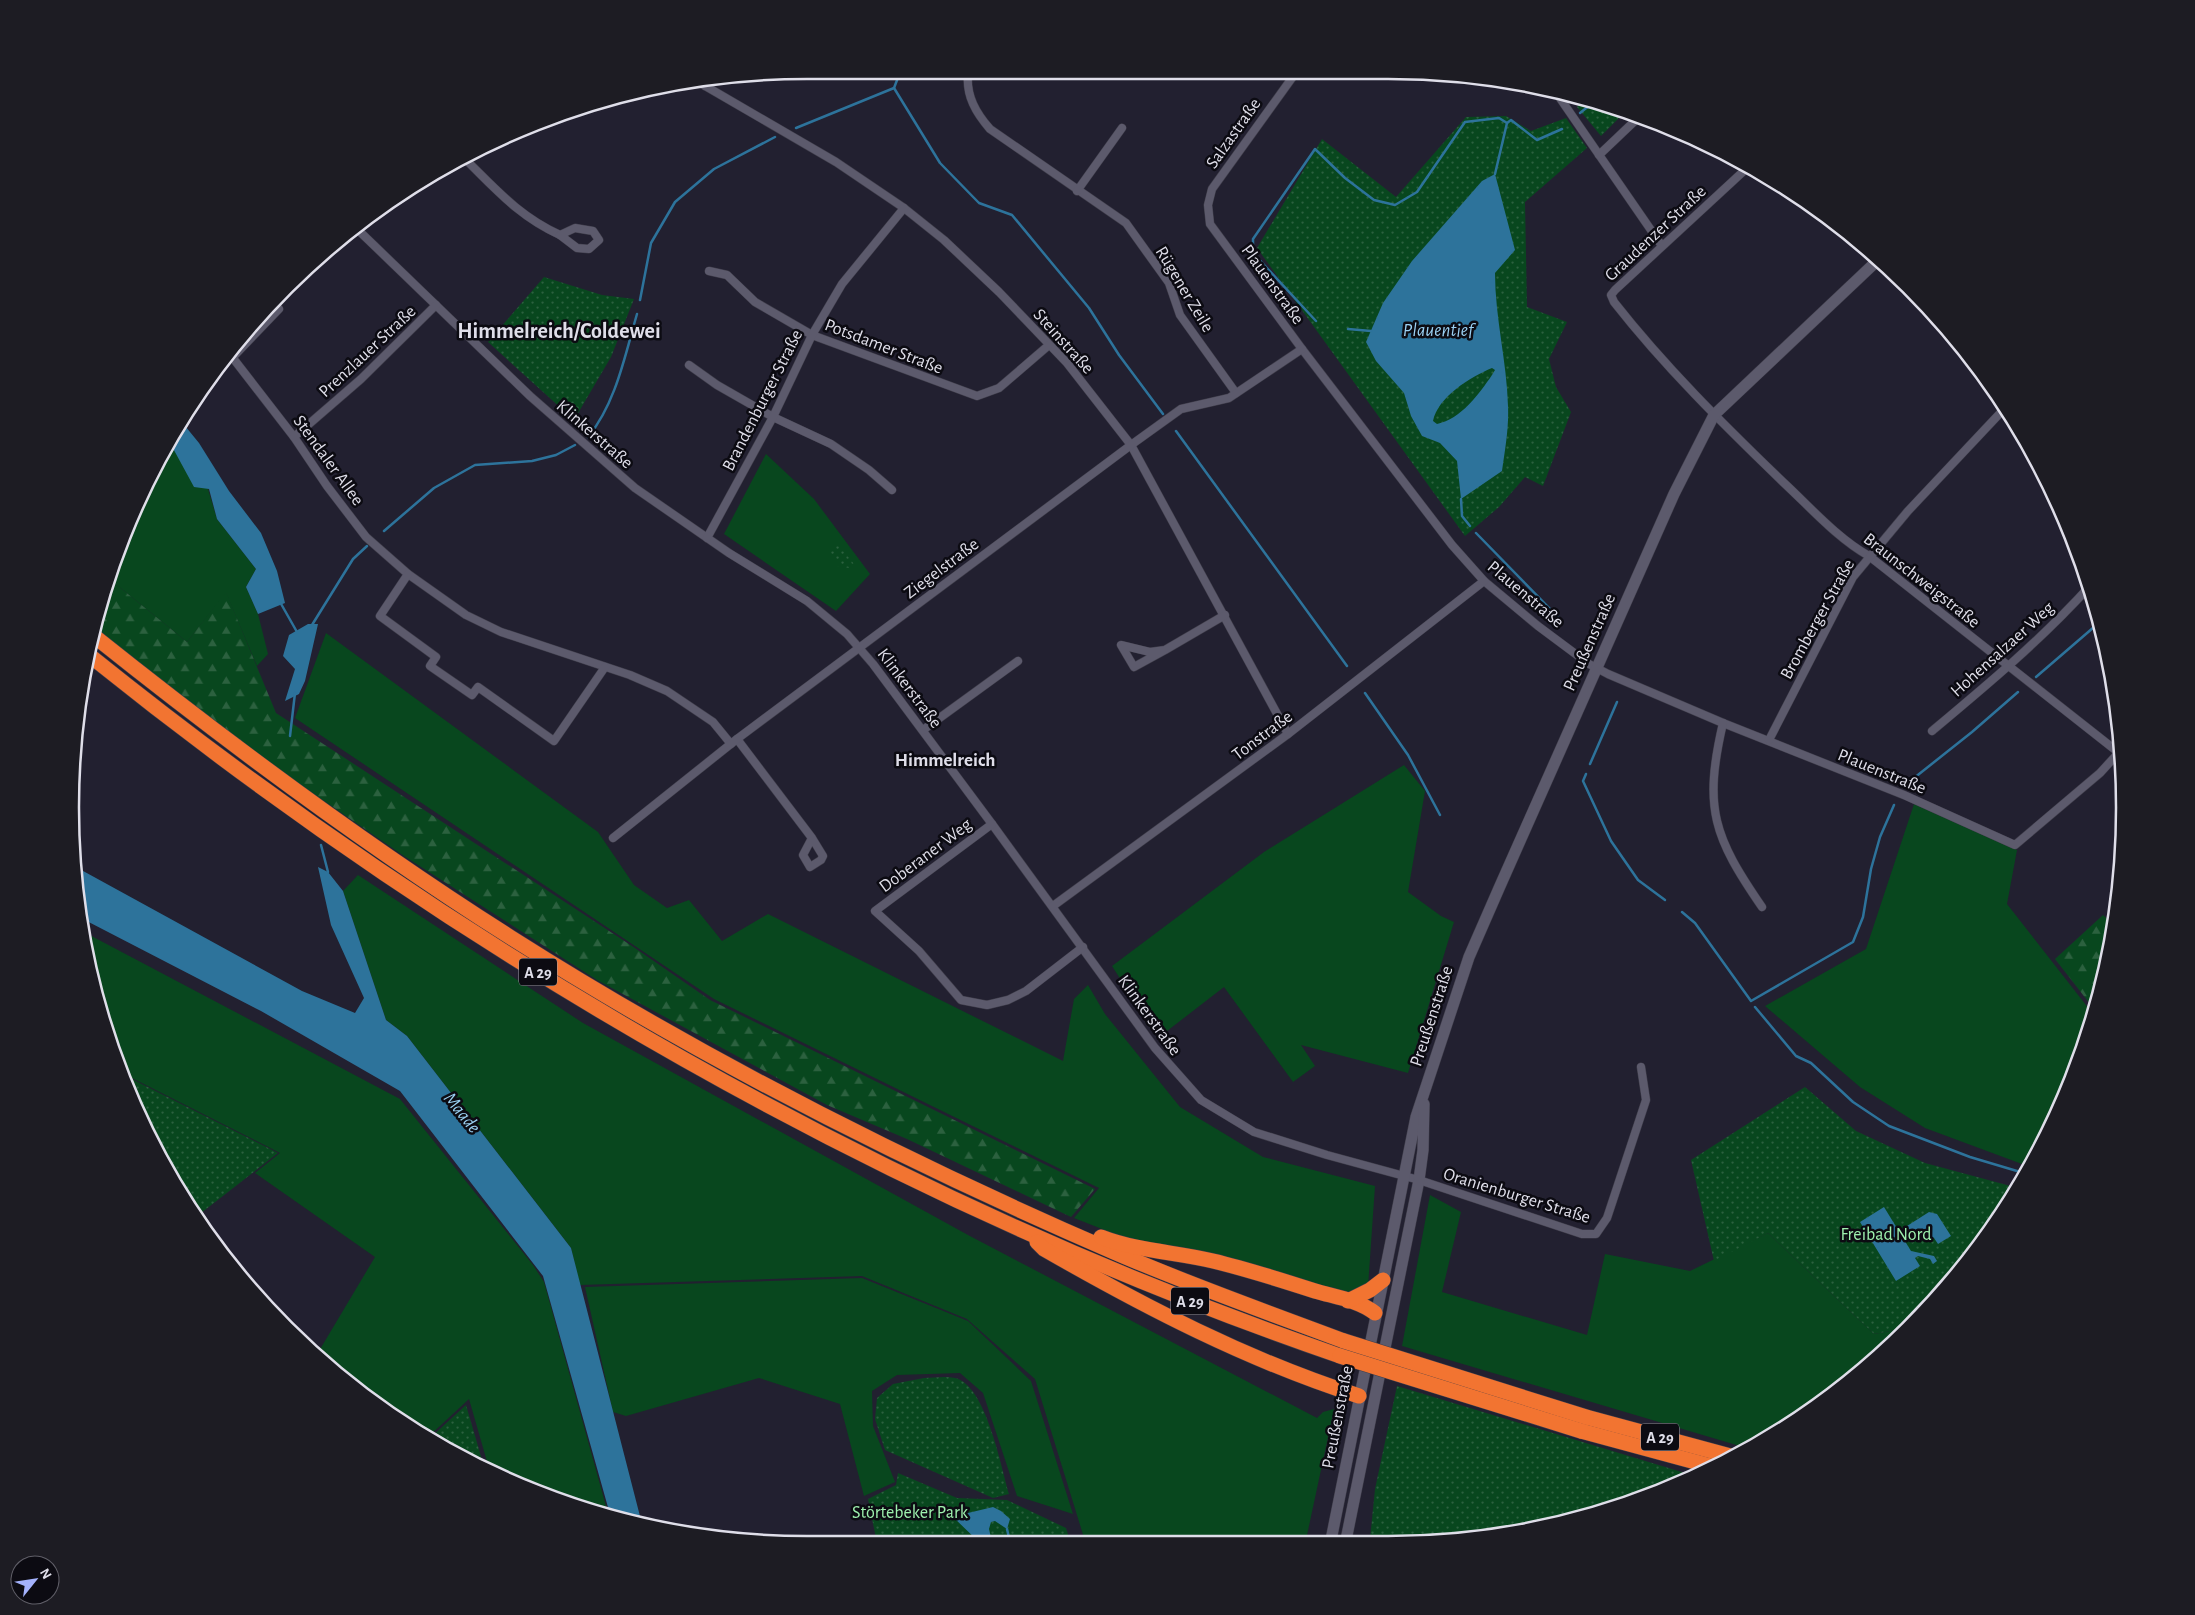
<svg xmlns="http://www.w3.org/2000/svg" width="2195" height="1615" font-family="'Alegreya Sans',sans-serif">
	<defs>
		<pattern id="forest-firs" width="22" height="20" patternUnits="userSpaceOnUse" patternTransform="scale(1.25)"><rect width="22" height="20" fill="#08471e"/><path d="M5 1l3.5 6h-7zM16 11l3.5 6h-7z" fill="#2c613f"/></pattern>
		<pattern id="park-dots" width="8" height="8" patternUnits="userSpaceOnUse" patternTransform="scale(1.25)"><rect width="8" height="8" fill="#08471e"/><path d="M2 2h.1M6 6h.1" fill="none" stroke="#2c613f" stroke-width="1.8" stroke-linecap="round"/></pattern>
	</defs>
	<rect width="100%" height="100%" fill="#222030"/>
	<g fill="#08471e">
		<polygon points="169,441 208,489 217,519 256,569 246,587 258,614 268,654 257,666 226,593 187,642 107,577 146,482"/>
		<polygon points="766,454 814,499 870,574 836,611 724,534"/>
		<polygon points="326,633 598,832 634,885 667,908 689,900 722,941 768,914 1063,1061 1074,999 1088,985 1105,1014 1180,1107 1263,1157 1375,1186 1368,1287 1350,1295 1130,1240 1074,1218 1099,1188 714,999 295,718"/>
		<polygon points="1404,765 1425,791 1408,892 1441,916 1454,922 1408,1073 1301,1045 1315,1066 1293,1082 1224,987 1158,1038 1112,966 1264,852"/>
		<polygon points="1914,804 2017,850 2007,904 2093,1014 2086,1044 2030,1167 1925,1128 1860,1087 1765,1006 1866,949"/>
		<polygon points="358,875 583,1023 968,1235 1317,1418 1323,1412 1334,1409 1306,1540 1085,1541 1035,1379 967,1319 862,1276 580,1285 571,1248 407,1036 386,1020 343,891"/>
		<polygon points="82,931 400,1099 533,1265 544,1282 609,1517 490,1472 469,1399 427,1438 398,1421 316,1356 375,1257 255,1173 280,1153 120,1072 95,998"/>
		<polygon points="1430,1195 1461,1212 1442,1292 1587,1335 1605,1254 1690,1271 1768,1233 1874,1334 1906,1328 1837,1392 1750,1449 1402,1346"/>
		<polygon points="862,1278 968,1321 1031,1381 1073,1514 1017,1496 983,1393 960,1373 897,1375 872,1391 873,1426 895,1482 864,1496 840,1404 759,1378 626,1416 613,1412 585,1287"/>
	</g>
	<g fill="url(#forest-firs)">
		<polygon points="107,577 187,642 226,592 276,713 632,946 710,1000 1095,1189 1071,1217 907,1139 827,1105 597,980 404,856 198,714 96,628"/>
		<polygon points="2103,915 2114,925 2094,1009 2055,959"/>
	</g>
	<g fill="url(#park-dots)">
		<polygon points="1585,98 1626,111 1601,136 1577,107"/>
		<polygon points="1506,116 1531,131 1566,118 1587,148 1525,202 1527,307 1567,322 1549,359 1556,387 1571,412 1543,486 1525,477 1499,507 1465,536 1257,248 1322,139 1396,197 1466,117"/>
		<polygon points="544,277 602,295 634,299 611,357 574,420 488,342"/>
		<polygon points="837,543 854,564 849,568 837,566 827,551"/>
		<path d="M120 1073 278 1153 196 1217C166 1172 138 1124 120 1073Z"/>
		<polygon points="1805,1087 1856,1131 1925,1163 2018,1188 1942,1294 1906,1328 1874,1334 1768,1233 1714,1261 1691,1160"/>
		<path d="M924 1378C933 1378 945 1376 955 1378 986 1385 1001 1467 1009 1494L993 1498 885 1450 875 1419 877 1398 893 1384Z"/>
		<polygon points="1397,1386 1695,1476 1667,1490 1579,1520 1484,1539 1370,1539 1375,1489"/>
		<polygon points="466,1405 485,1470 429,1439"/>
		<polygon points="898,1473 957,1498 1007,1500 1066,1528 1070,1541 877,1543 868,1499 896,1485"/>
	</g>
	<g fill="#2d739b" fill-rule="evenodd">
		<path d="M1495 174 1515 250 1495 273C1495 318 1507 362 1508 406 1509 428 1505 450 1502 471L1461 499 1457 461 1440 443 1422 436 1411 416 1404 393 1376 361 1366 342 1383 303 1412 261 1482 181ZM1492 368 1495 370 1492 375C1479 394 1461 419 1437 424L1433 421C1438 397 1470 377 1492 368Z"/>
		<polygon points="181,421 199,443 229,491 261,533 277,571 285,603 258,614 246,587 256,569 217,519 209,489 194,487 169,441"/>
		<polygon points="308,624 318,624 305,681 299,694 285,701 295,669 283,656 289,635"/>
		<polygon points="74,866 302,991 355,1013 364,998 331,925 318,867 328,872 343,891 386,1020 407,1036 571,1248 642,1524 611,1518 543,1276 400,1091 261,1011 79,917"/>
		<polygon points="1884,1207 1911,1251 1934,1256 1937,1261 1933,1264 1930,1259 1918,1256 1915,1258 1920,1266 1896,1281 1860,1222"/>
		<polygon points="1929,1212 1937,1214 1951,1236 1938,1244 1934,1238 1921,1235 1915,1238 1907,1226"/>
		<polygon points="993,1507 1001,1511 1010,1519 1007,1529 995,1521 991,1522 989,1529 992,1542 979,1542 953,1517 953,1511 962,1509 968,1513"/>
	</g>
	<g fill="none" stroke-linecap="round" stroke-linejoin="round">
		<g stroke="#2d739b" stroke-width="2.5">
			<polyline points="894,88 940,163 979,203 1012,215 1089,308 1119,355 1163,414"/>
			<polyline points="1580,113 1595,101"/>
			<polyline points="1507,123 1511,120 1537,140 1562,129"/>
			<polyline points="796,128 894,88 899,75"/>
			<polyline points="640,300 651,243 675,202 714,169 775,137"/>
			<polyline points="1316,321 1253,253 1253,239 1315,149 1345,178 1374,200 1395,205 1417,192 1465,122 1499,118 1507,123 1495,174"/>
			<polyline points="1348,329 1371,331"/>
			<polyline points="1176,431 1347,666"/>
			<path d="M588 437C616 403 625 355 637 314"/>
			<polyline points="1461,499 1462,516 1470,526"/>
			<polyline points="384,531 434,488 475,465 532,461 556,455 575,445"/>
			<polyline points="1476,533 1558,617"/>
			<polyline points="280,602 297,632"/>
			<polyline points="312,625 353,559 367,546"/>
			<polyline points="2036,677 2101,621"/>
			<polyline points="1365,693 1408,755 1440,815"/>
			<polyline points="290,736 295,693"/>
			<polyline points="1590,764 1617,702"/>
			<polyline points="1586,774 1583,781 1611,841 1638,880 1665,900"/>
			<polyline points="1904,786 1972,732 2018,692"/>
			<polyline points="321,845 328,872"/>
			<polyline points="1682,912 1695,923 1751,1001 1853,942 1863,917 1871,869 1880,837 1894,805"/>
			<polyline points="1755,1007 1796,1056 1811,1063 1853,1102 1889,1126 1970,1157 2027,1174"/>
			<polyline points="1007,1529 1010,1542"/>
		</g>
		<g stroke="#3f3d4a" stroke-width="9">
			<g id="minor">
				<polyline points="1297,71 1212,189 1208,205 1210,224 1302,349 1452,545 1484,581 1538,626 1589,664 1608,674 1723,723 1904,795 2015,845 2100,773 2122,749"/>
				<path d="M968 74C966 96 976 113 990 129L1126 223 1169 283 1180 315 1236 393"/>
				<polyline points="695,80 836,162 904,208 944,240 999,292 1067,363 1131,445 1288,734"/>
				<polyline points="705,86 713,76"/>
				<polyline points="1555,91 1662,246"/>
				<polyline points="1599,155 1640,116"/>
				<path d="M463 157C495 188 518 216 560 235"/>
				<path d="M1747 168 1615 290 1611 295 1614 302C1665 367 1724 425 1783 482 1810 507 1837 538 1869 556L2123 756"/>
				<polyline points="1077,191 1122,128"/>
				<polyline points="355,227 530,396 635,488 729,553 807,601 847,634 873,664 992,824 1155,1048 1201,1100 1254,1132 1327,1155 1419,1180 1582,1234 1596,1234 1607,1218 1646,1100 1641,1067"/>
				<polygon points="575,228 593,231 599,240 589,249 577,248 560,235"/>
				<polyline points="709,271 727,275 755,302 812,335 977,396 999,388 1049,345"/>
				<polyline points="229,353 294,437 327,486 366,537 408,574 466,615 501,632 630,675 667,691 713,722 731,744"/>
				<polyline points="233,357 279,309"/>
				<polyline points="689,365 717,385 773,417 831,444 869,470 892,490"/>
				<polyline points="294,437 361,379 436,305"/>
				<polyline points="707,538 773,417 812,335 842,284 904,208"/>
				<polyline points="408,574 380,616 436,657 430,666 472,695 478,687 554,741 605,667"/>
				<polyline points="1165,650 1134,667 1121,645 1150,652 1165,650 1225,615"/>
				<path d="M1723 723C1703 809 1714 837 1762 907"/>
				<polyline points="923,730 1018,661"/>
				<path d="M1932 731C1987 685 2041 640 2089 587"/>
				<polyline points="737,739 812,838 823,856 821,860 810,867 803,855 812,838"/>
				<polyline points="1769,740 1853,577 1908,511 2004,409"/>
				<polyline points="992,824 875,911 919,951 961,1000 987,1005 1008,1000 1026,991 1083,947"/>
				<polyline points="613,838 737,739 1131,445 1181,409 1229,398 1302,349"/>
				<polyline points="1053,906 1288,734 1484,581"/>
			</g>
		</g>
		<g stroke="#3f3d4a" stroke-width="12">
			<g id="secondary">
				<polyline points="1331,1540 1416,1117 1469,957 1500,886 1674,494 1714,415 1879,259"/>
				<polyline points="1346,1540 1419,1180 1423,1150 1424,1104"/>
			</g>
		</g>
		<g stroke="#3f3d4a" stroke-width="16">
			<g id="motorway">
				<path d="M94 636C228 743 365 845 510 937 702 1059 906 1162 1114 1252 1190 1285 1267 1312 1344 1341"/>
				<path d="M89 655C462 955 887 1200 1340 1356"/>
				<path d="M1101 1237C1137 1251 1175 1252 1213 1261 1247 1269 1281 1280 1315 1291 1335 1297 1358 1300 1375 1313"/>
				<path d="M1037 1242 1044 1249C1145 1307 1247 1360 1359 1396"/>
				<polyline points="1348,1301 1370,1290 1383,1280"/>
				<polyline points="1586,1417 1734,1457"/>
				<polyline points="1581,1431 1714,1467"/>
			</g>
		</g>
		<use href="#minor" stroke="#5c5a6c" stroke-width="8"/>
		<use href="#secondary" stroke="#5c5a6c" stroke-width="11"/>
		<use href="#motorway" stroke="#f27431" stroke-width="15"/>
		<g stroke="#3f3d4a" stroke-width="16" stroke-linecap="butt">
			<g id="motorway-bridge">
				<polyline points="1344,1341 1586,1417"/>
				<polyline points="1340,1356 1581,1431"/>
			</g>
		</g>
		<use href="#motorway-bridge" stroke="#f27431" stroke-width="15"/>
	</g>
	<g text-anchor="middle" stroke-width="5" stroke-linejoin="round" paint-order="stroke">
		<g fill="#0c0b12" stroke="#a09fa8" stroke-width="1">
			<rect x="519" y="958.5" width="38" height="27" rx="4"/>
			<rect x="1171" y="1287.5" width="38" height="27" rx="4"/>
			<rect x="1641" y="1423.5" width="38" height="27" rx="4"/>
		</g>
		<g font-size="16" font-weight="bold" fill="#dfdee9">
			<text x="538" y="978">A 29</text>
			<text x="1190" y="1307">A 29</text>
			<text x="1660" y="1443">A 29</text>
		</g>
		<g font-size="18" fill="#dfdee9" stroke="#0c0b12">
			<text transform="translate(1233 133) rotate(-55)" y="6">Salzastraße</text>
			<text transform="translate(1655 233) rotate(-43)" y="6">Graudenzer Straße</text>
			<text transform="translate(1273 284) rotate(54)" y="6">Plauenstraße</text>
			<text transform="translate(1185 289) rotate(59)" y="6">Rügener Zeile</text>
			<text transform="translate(1064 341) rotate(48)" y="6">Steinstraße</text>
			<text transform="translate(884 346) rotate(21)" y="6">Potsdamer Straße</text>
			<text transform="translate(367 351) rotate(-43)" y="6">Prenzlauer Straße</text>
			<text transform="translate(762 400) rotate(-63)" y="6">Brandenburger Straße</text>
			<text transform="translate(595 434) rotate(41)" y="6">Klinkerstraße</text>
			<text transform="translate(329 460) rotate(54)" y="6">Stendaler Allee</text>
			<text transform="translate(941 568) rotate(-37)" y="6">Ziegelstraße</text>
			<text transform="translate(1922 580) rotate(38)" y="6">Braunschweigstraße</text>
			<text transform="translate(1526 594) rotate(40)" y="6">Plauenstraße</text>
			<text transform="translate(1817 619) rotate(-61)" y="6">Bromberger Straße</text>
			<text transform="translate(1589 642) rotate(-66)" y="6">Preußenstraße</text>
			<text transform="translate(2002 649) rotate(-42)" y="6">Hohensalzaer Weg</text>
			<text transform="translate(910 688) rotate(53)" y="6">Klinkerstraße</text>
			<text transform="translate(1262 735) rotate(-37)" y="6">Tonstraße</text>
			<text transform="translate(1882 771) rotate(22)" y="6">Plauenstraße</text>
			<text transform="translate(925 855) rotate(-37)" y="6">Doberaner Weg</text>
			<text transform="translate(1150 1015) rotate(54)" y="6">Klinkerstraße</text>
			<text transform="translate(1431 1016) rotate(-72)" y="6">Preußenstraße</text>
			<text transform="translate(1517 1195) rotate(17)" y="6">Oranienburger Straße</text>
			<text transform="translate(1337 1417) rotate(-79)" y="6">Preußenstraße</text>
		</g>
		<g font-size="18" fill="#9ef1ae" stroke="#0c0b12">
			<text x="1886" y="1240">Freibad Nord</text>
			<text x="910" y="1518">Störtebeker Park</text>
		</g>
		<g font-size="19" font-style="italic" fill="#9bd1f3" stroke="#0c0b12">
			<text x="1438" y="336">Plauentief</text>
			<text transform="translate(463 1112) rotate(51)" y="7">Maade</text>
		</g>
		<g font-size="19" font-weight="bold" fill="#dfdee9" stroke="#0c0b12">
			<text x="945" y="766">Himmelreich</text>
		</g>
		<g font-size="22" font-weight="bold" fill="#dfdee9" stroke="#0c0b12">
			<text x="559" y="338">Himmelreich/Coldewei</text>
		</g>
	</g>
	<path d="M0 0H2195V1615H0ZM807 79H1388A728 728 0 0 1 2116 807V808A728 728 0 0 1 1388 1536H807A728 728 0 0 1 79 808V807A728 728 0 0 1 807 79Z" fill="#1d1c23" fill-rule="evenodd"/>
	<path fill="none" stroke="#dfdee9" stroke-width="2.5" d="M807 79H1388A728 728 0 0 1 2116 807V808A728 728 0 0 1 1388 1536H807A728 728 0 0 1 79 808V807A728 728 0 0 1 807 79Z"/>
	<g transform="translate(35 1580) rotate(60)"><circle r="24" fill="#0c0b12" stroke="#605f68"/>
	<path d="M0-4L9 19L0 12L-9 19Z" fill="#a4b2fc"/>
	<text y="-8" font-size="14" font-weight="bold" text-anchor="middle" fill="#dfdee9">N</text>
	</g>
</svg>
